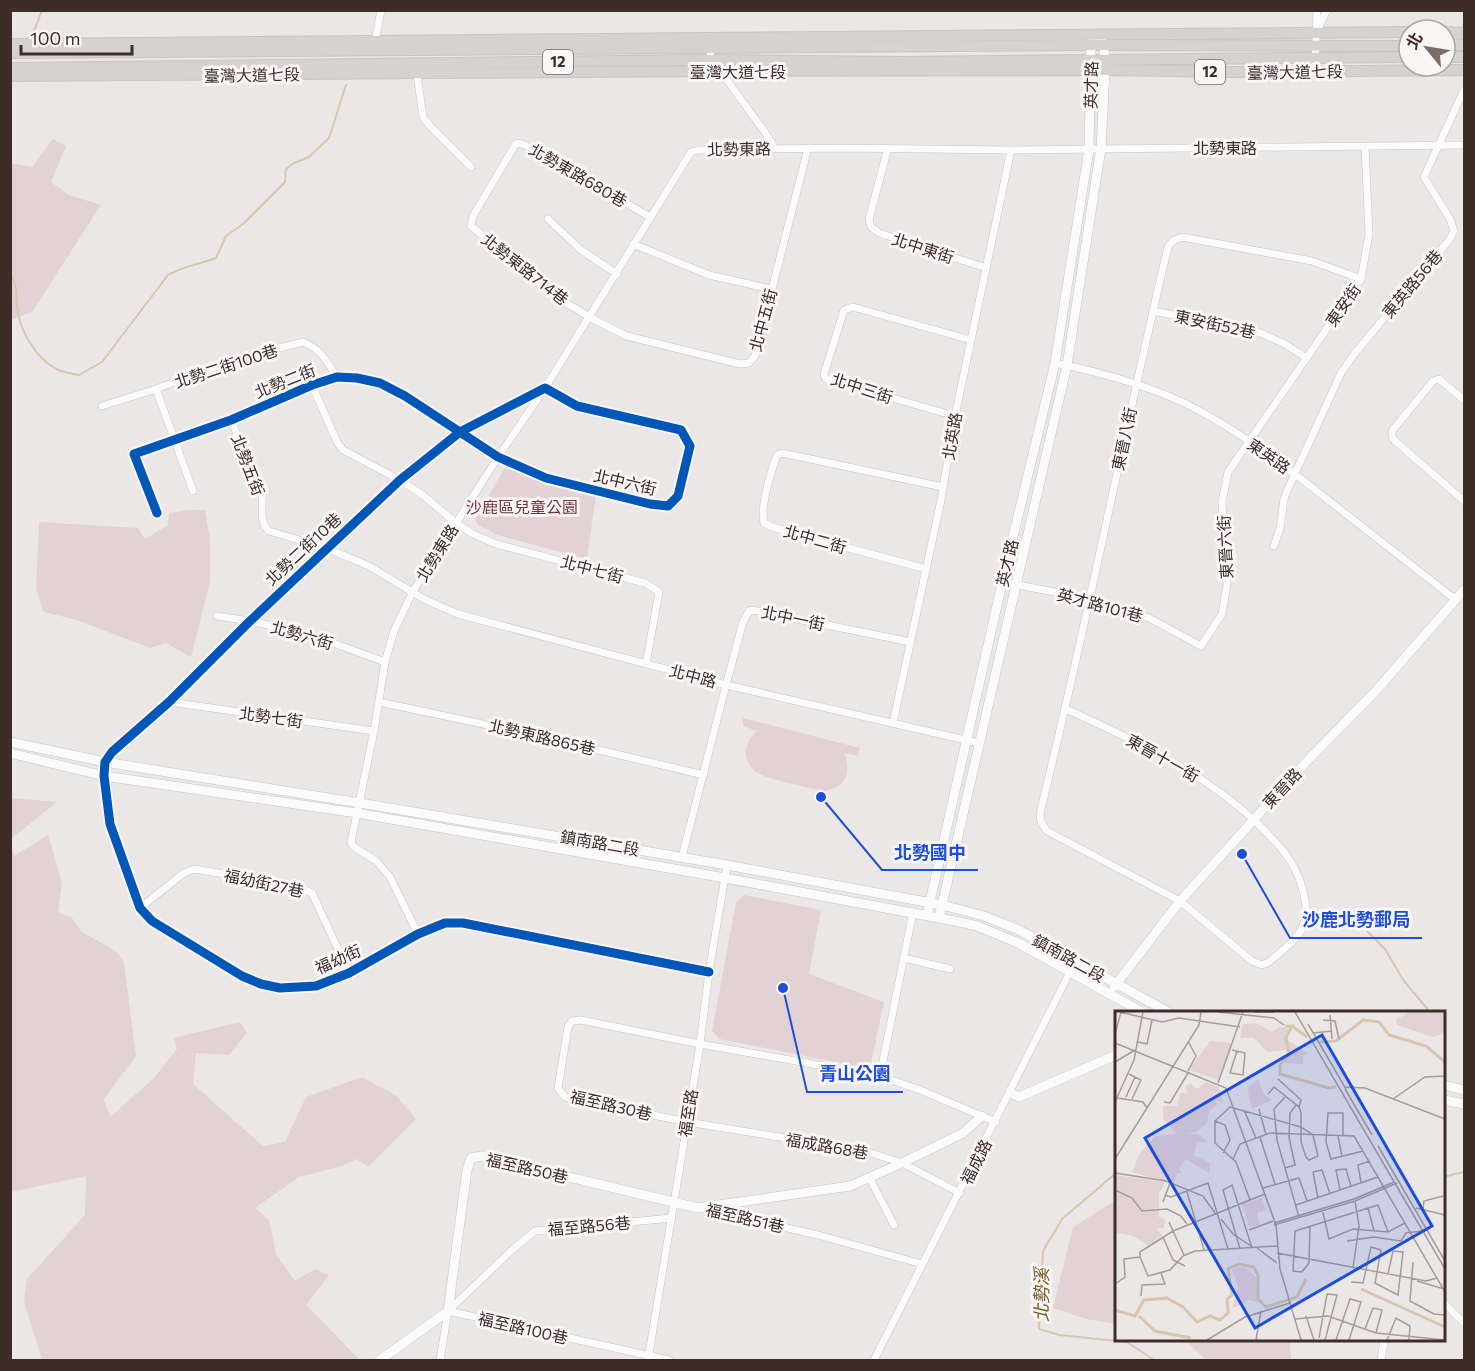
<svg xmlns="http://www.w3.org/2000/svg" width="1475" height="1371" font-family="Commissioner,'Noto Sans TC',sans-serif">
	<rect width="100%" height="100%" fill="#ece7e7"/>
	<g fill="#e3d2d5">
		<polygon points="53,139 66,146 51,182 69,195 101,205 32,312 11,320 11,163 32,167"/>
		<polygon points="515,468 545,481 596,495 587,559 497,535 477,524 475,518 504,469"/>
		<polygon points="187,510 205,510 210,540 210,581 191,657 166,643 150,648 77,620 44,612 36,590 39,522 138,528 145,539 168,525 169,513"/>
		<path d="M743 718 860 748 858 756 845 753C850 774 848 786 825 791 811 788 765 779 756 772 741 759 744 743 757 731L743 726Z"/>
		<polygon points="11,798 57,802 11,839"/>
		<polygon points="48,835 62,883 58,912 72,918 82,932 116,951 124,962 136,1056 104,1099 110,1117 153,1079 177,1049 173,1038 240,1022 247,1033 229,1055 196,1053 193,1084 263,1146 285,1142 306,1097 362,1077 397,1096 416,1119 368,1167 357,1159 342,1166 299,1177 255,1208 269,1220 276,1254 295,1281 315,1269 329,1275 306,1305 360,1360 42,1360 24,1302 27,1279 85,1215 86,1176 11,1192 11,845 14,856"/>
		<polygon points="744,895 821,910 809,974 884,1002 871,1063 865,1068 719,1039 712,1031 736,902"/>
		<polygon points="1116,1200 1116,1324 1086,1319 1053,1308 1073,1227"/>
		<polygon points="1184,1340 1290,1340 1291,1360 1207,1360"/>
	</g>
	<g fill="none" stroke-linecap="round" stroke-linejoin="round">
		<g stroke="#d5c7ae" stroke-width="2">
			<polyline points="27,39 33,34 42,10"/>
			<path d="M10 275C18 285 16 294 17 306 19 330 35 357 56 369 63 372 72 374 79 375L102 362 168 275C183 266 200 264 216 258L226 236 243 224 285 182 286 169 294 163 309 157 329 138 346 85"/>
			<polyline points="1356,913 1355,919 1385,949 1404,981 1430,1012"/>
			<polyline points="1116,1173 1062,1219 1043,1251 1039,1329 1059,1335 1127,1342 1154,1360"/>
			<polyline points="1444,1180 1447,1176 1464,1172"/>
		</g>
		<g stroke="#c8c3c3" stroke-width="8">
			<g id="minor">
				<polyline points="1318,29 1327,10"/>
				<polyline points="375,42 381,10"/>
				<polyline points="710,44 711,71 727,80 769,138 774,148"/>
				<polyline points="1315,71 1317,10"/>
				<polyline points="417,74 423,117 430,126 471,167"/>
				<polyline points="888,148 869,219 871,227 879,233 986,268"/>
				<polyline points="650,217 525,145 518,143 515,145 473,216 471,226 551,293 589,317 627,336 740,364 749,363 755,356 808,148"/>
				<polyline points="548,219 581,250 617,274"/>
				<polyline points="633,244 709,275 771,289"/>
				<polyline points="1153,311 1258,332 1283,343 1307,358"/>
				<path d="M1055 363C1100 372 1158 388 1198 410 1248 437 1293 472 1337 507 1377 538 1416 569 1456 600"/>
				<polyline points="312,385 337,442 343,450 400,480 424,496 456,523 473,534 496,544 645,583 659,592 646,664"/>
				<polyline points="156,389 193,491"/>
				<polyline points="1464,400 1439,379 1433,381 1392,431 1392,437 1395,441 1464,501"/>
				<path d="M102 406 156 389 239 358 303 342C321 349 327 362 337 377"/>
				<polyline points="955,416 829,380 825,378 824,374 844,310 853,307 971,340"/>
				<path d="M231 420 262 495C263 507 259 523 269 531L326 548 369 566 424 599 458 614 726 685 979 743"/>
				<polyline points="157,513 134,454 231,420 312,385 337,377 357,378 380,383 405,396 498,457 546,478 650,504 668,506 678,496 690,446 681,430 577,406 545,388 460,432 400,480 250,621 169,702 112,752 105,762 104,776 110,824 140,908 152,921 242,976 261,984 280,988 316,986 349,973 418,934 445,923 463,923 709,972"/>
				<polyline points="1274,546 1280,528 1284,499 1287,491 1341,373 1355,353 1450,239 1454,231 1450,219 1424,177 1464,90"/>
				<path d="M926 569 772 527 764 523C760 505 771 472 777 455L782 453 943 487"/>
				<polyline points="1002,582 1091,599 1149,618 1201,646 1222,614 1227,585 1222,502 1228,472 1361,279 1369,234 1365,147"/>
				<polyline points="217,616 250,621 314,636 385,662"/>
				<polyline points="169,702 374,731"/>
				<polyline points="379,702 544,737 704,775"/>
				<path d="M1066 709C1134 740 1202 771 1257 823 1275 841 1292 857 1300 881 1305 895 1309 911 1303 926 1298 940 1280 952 1269 962L1262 965 1252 961 1180 901 1047 831 1041 822 1040 813C1087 625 1123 435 1168 247L1174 240 1182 237 1312 261 1361 279"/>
				<polyline points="893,723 941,500 955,416 1011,150"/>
				<polyline points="682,857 726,685 743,622 749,611 753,610 911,642"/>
				<polyline points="140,908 184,873 194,869 297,886 312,893 349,973"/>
				<polyline points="418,934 390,877 376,861 354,847 351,842 374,731 385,662 394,631 413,591 498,457 545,388 691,152 698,150 841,148 1011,150 1464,145"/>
				<polyline points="904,958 950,969"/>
				<polyline points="880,1076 913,912"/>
				<polyline points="869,1177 894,1225"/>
				<polyline points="960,1193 902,1163 865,1151 687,1122 565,1097 558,1088 568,1027 572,1021 581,1020 700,1044 880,1076 920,1090 996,1122"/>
				<polyline points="704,1209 818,1235 922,1264"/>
				<polyline points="1444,1303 1464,1323"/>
				<polyline points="448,1311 513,1249 535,1231 672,1218"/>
				<polyline points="448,1311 669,1360"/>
				<polyline points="440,1360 448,1311"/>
				<polyline points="648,1360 700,1044 709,972 727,865"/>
				<polyline points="874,1360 1075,962"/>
				<polyline points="1381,1360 1384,1340"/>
			</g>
		</g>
		<g stroke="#c8c3c3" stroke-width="10">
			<g id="tertiary">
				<polyline points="10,742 105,762 360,803 727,865 942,905 984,916 1019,930 1168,1012"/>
				<polyline points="10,753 104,776 357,813 725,878 955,921 977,926 1016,942 1142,1012"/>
				<polyline points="927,915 1005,570 1055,363 1089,149 1091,45 1094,39"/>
				<polyline points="939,918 1067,365 1101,148 1105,70 1104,45 1102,41"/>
				<polyline points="1114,987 1180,901 1308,760 1373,694 1464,590"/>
				<polyline points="1444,1085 1464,1090"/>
				<polyline points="1010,1093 1019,1097 1116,1055"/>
				<polyline points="1444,1100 1464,1104"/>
				<polyline points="380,1360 448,1311 467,1170 471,1158 481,1156 698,1208 850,1186 902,1163 963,1133 982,1116"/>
			</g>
		</g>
		<g stroke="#cac4c3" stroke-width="12">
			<g id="primary">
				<polyline points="1445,32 1464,33"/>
				<polyline points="10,44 1409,32"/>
				<polyline points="1445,45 1464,45"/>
				<polyline points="10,53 1091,45 1409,46"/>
				<polyline points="1445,57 1464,57"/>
				<polyline points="11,68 711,60 900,62 1409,57"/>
				<polyline points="10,76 711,71 1105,70 1231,72 1464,70"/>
			</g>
		</g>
		<use href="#minor" stroke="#fcfbfb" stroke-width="7"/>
		<use href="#tertiary" stroke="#fcfbfb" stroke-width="9"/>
		<use href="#primary" stroke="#d6d2d0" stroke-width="10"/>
		<g stroke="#faf6f6" stroke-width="13">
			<polyline id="cycleway" points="157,513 134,454 231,420 312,385 337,377 357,378 380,383 405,396 498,457 546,478 650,504 668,506 678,496 690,446 681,430 577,406 545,388 460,432 400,480 250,621 169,702 112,752 105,762 104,776 110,824 140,908 152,921 242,976 261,984 280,988 316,986 349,973 418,934 445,923 463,923 709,972"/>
		</g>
		<use href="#cycleway" stroke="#0057b8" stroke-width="9"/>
	</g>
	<g text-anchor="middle" stroke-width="6" stroke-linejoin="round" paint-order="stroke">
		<g fill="#faf6f6" stroke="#766965" stroke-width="1.5">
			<rect x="543" y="50" width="30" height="24" rx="4.5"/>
			<rect x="1195" y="60" width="30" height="24" rx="4.5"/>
		</g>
		<g font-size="15" font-weight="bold" fill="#3d2c27">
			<text x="558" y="67">12</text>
			<text x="1210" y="77">12</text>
		</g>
		<g font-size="16" fill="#3d2c27" stroke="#faf6f6">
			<text x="738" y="78">臺灣大道七段</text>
			<text transform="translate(1295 72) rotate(-1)" y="6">臺灣大道七段</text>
			<text transform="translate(252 75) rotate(-1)" y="6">臺灣大道七段</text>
			<text transform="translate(1091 85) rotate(-89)" y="6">英才路</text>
			<text x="1225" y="154">北勢東路</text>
			<text transform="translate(739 149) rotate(-1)" y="6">北勢東路</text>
			<text transform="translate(578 175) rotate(30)" y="6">北勢東路680巷</text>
			<text transform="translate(923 248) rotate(18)" y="6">北中東街</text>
			<text transform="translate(525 269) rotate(38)" y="6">北勢東路714巷</text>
			<text transform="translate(1412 284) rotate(-50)" y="6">東英路56巷</text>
			<text transform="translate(1343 305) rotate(-55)" y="6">東安街</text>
			<text transform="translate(763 320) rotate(-75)" y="6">北中五街</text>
			<text transform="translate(1215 324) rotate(12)" y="6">東安街52巷</text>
			<text transform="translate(226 366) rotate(-18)" y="6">北勢二街100巷</text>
			<text transform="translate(285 381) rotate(-22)" y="6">北勢二街</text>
			<text transform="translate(862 388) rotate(18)" y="6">北中三街</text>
			<text transform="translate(952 436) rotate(-80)" y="6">北英路</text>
			<text transform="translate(1124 439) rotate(-78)" y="6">東晉八街</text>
			<text transform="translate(1269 456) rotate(35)" y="6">東英路</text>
			<text transform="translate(248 465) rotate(69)" y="6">北勢五街</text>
			<text transform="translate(625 482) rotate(13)" y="6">北中六街</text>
			<text transform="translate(815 539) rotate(16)" y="6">北中二街</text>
			<text transform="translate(1225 547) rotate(-93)" y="6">東晉六街</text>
			<text transform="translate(303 549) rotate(-43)" y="6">北勢二街10巷</text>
			<text transform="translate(437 553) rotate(-58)" y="6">北勢東路</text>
			<text transform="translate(1007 563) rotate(-77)" y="6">英才路</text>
			<text transform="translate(592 569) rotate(15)" y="6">北中七街</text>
			<text transform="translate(1100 605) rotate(15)" y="6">英才路101巷</text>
			<text transform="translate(793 618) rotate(12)" y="6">北中一街</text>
			<text transform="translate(302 635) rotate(16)" y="6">北勢六街</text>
			<text transform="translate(693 676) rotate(15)" y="6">北中路</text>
			<text transform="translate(271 717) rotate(8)" y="6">北勢七街</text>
			<text transform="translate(542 737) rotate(13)" y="6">北勢東路865巷</text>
			<text transform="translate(1163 758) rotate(29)" y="6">東晉十一街</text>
			<text transform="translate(1282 788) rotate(-47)" y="6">東晉路</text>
			<text transform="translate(600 843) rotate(10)" y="6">鎮南路二段</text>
			<text transform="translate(264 883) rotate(12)" y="6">福幼街27巷</text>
			<text transform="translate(1069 958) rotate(29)" y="6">鎮南路二段</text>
			<text transform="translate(338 959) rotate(-24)" y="6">福幼街</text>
			<text transform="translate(611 1105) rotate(13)" y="6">福至路30巷</text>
			<text transform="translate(688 1113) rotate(-81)" y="6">福至路</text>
			<text transform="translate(827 1146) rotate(10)" y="6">福成路68巷</text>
			<text transform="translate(976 1162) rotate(-63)" y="6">福成路</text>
			<text transform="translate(527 1168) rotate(13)" y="6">福至路50巷</text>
			<text transform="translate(745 1218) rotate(13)" y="6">福至路51巷</text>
			<text transform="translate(589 1226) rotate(-5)" y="6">福至路56巷</text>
			<text transform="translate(523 1328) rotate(13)" y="6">福至路100巷</text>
		</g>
		<g font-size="16" fill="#6f353a" stroke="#faf6f6">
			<text x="522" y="513">沙鹿區兒童公園</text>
		</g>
		<g font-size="18" font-style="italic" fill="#725b27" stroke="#faf6f6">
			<text transform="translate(1042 1295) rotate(-90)" y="6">北勢溪</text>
		</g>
	</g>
	<g transform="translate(1115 1011)">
		<rect width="330" height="330" fill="#ece7e7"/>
		<path d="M294 1H330V22L317 26 282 14 281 9ZM141 12 157 21 164 16 175 17 172 29 193 42 188 45V53L170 52 165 48 173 44 172 39 152 41 139 27H125L128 13ZM95 30 117 32 104 69 74 59ZM143 68 149 83 157 89 137 98 132 76ZM90 71 104 76 108 92 99 88 103 93 94 100 92 112 81 121 72 122 86 124 93 132 82 130 79 144 95 152 94 162 71 148 64 158 67 162H62L58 173 17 161 24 143 41 125 62 123 48 108V95H62L65 82H72L71 75 76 73 83 78ZM0 164 50 171 44 183V196L38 198H44V206L50 209 49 217 42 218 47 225 34 235 18 225 0 221ZM147 187 151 199 142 202 144 214 134 216 127 193ZM129 255 141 266 142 291 133 289 117 298 123 276 117 258Z" fill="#e3d2d5"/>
		<path fill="none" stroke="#d5c7ae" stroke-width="3" d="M170 15H177L171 27 174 43 165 54V63L214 77 221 76M177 15 192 26M205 31 221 30 248 9 264 11 274 24 311 35 330 51M246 278 330 316M151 296 182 286 191 268M0 299 20 305 29 289 52 287 68 296 82 311 95 305 105 309 113 302 112 288 117 284 113 258 124 253 139 256 143 264V288L152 297M24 305 40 320 76 327"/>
		<path fill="none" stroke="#a69c9a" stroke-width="1.5" d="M5 1 47 11 64 7 125 16M103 1 159 7 169 14M140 1H159M180 1 330 258M215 4 217 28M208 9 220 10 224 28M193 13 231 78M198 22 217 20M0 23 6 1M23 31 32 33 37 9M0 32 111 77 161 214 165 258 186 329M117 39 130 42 128 64 115 62 122 40M0 51 20 39M73 60 81 45 73 30M14 63 26 69 17 88M163 68 186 89 184 96M103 72 128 1M230 76 250 77 330 108M230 78 257 124M11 86 20 66M170 86 159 98 162 129 184 206M2 87 28 91 32 97M278 88 310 66 330 65M0 91 19 49 28 1M49 91 55 92 73 62M144 98 151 124M129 99 141 127M100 110 110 114 115 129 108 142M223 125 227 146M228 125V102H213L211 131 216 148 248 140M145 126 160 173M263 135 330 250M0 148 84 14 86 1M118 148 125 133 155 122 239 125 330 281M170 157 180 154 174 126 175 102 181 94M0 162 51 170 88 185 100 202M246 172 243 154 255 150M330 173V201M148 177 184 167 192 190M0 179 17 187 27 200 52 198 66 205 72 213M225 179 221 159 231 158 236 175M72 181 89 239M50 184 56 186 93 172 113 238M203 187 198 161 207 159 215 183M135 189 121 151 100 132V110L115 96 186 116 198 124 203 145 194 149 191 146 186 131V102L184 96 159 76 153 83M48 191 55 172M181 194 263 166M207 197 214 228 238 218 273 221 290 212M253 197 259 220M301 197 330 204M308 198 309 190 328 185M106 208 118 223 136 235M54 211 69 244M159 212 239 188 279 171M159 214 240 190 282 172M195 215 194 252 187 261 178 260 180 220 263 194 273 221M134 219 158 210M48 226 58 249 70 255M232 230 259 226 286 230 291 222 308 220M142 237 162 252M125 238 108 179 117 174 137 237M162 242 311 270 322 267M25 246 33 265 55 259 68 245 80 240 163 235M25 246V241L58 220 150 183M298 251 295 290 319 303 330 304M238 257 244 215 240 190M302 270 329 278M236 271 248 272 256 236 266 239 260 272 283 284 288 241 278 240 273 263M0 273 10 266 9 248 25 246M26 285 27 274 50 273 46 262M191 305 199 329M180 308 213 305 261 322 330 329M250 318 258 297 267 299 261 322M204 327 212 283 222 284 210 329M92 329 130 306 175 292M141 329 146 300M221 329 235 288 246 291 234 329M272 329 281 307 295 315 294 329"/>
		<path fill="#1d4ed8" fill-opacity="0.15" stroke="#1d4ed8" stroke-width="3" d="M207 24 317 215 140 317 30 127Z"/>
		<rect width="330" height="330" fill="none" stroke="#3d2c27" stroke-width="3"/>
	</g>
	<path fill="none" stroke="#1d4ed8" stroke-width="2" d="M821 797L882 870H978M1242 854L1290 938H1422M783 988L807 1092H903"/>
	<g fill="#1d4ed8" stroke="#faf6f6" stroke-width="2">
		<circle cx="821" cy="797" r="6"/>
		<circle cx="1242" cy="854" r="6"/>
		<circle cx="783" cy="988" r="6"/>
	</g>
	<g font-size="18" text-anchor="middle" font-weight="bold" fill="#1d4ed8" stroke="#faf6f6" stroke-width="6" stroke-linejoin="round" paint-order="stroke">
		<text x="930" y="859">北勢國中</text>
		<text x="1356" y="926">沙鹿北勢郵局</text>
		<text x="855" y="1080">青山公園</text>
	</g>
	<rect width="1475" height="1371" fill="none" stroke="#3d2c27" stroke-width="24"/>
	<g transform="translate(1427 48) rotate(300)"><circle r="28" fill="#faf6f6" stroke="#aea5a3" stroke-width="1.5"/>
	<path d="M0-4.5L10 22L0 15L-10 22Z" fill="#7a6d6a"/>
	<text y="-9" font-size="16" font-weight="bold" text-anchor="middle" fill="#3d2c27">北</text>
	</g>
	<path d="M21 45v9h111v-9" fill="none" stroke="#3d2c27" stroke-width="3"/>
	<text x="30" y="45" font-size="18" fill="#3d2c27" stroke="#faf6f6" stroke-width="4.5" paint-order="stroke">100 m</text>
</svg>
